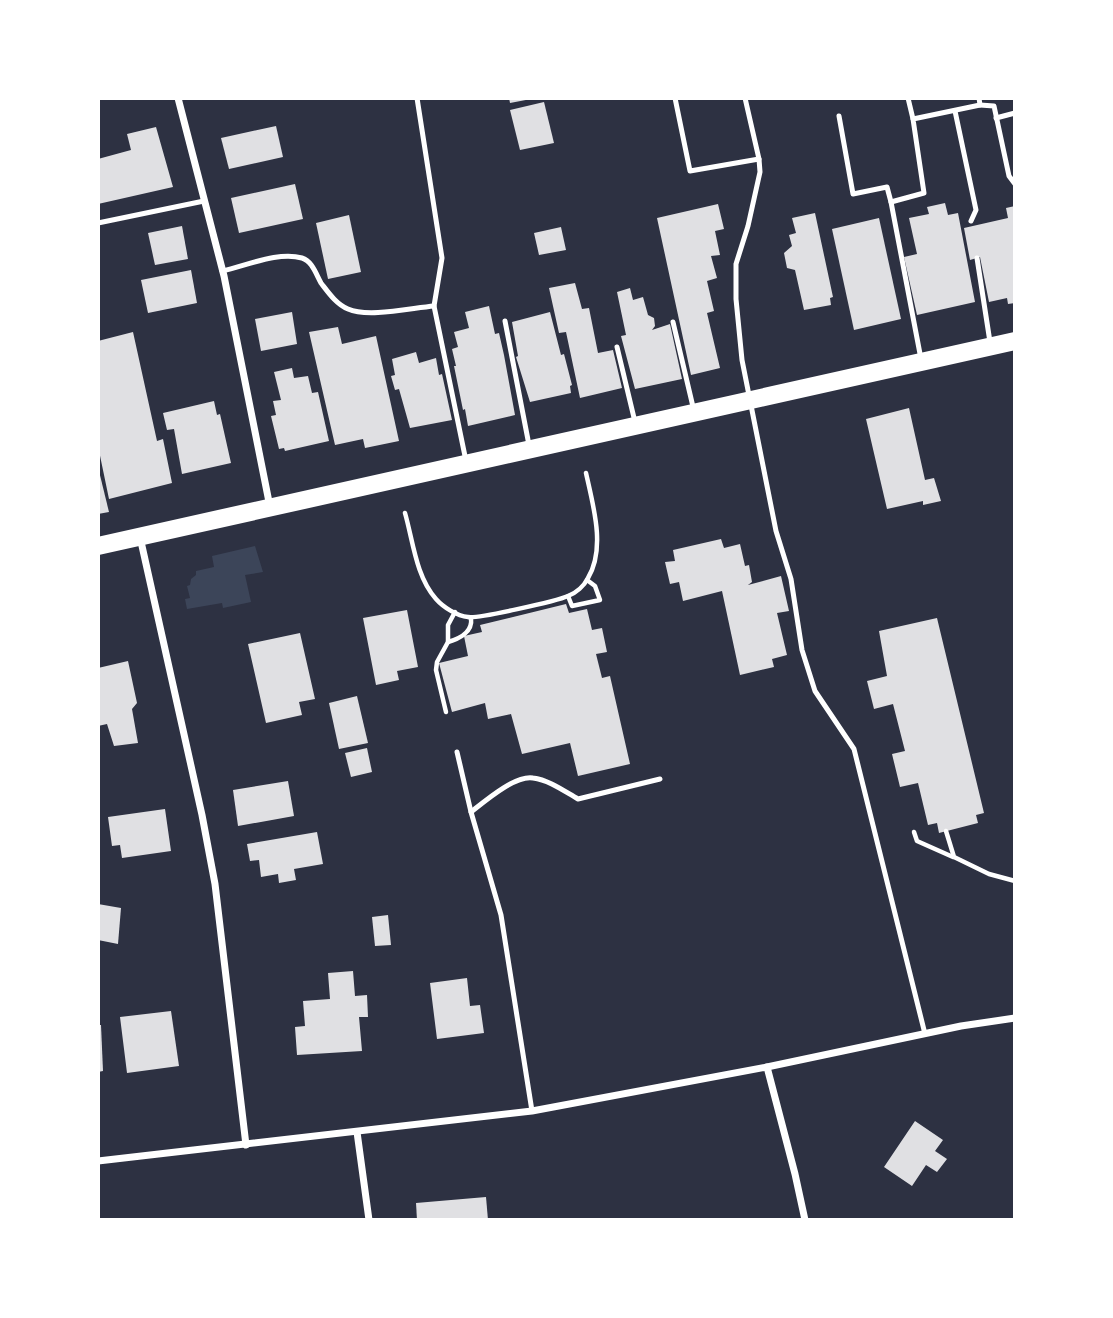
<svg xmlns="http://www.w3.org/2000/svg" width="1113" height="1318" font-family="'Space Grotesk',sans-serif">
	<rect width="100%" height="100%" fill="#2d3142"/>
	<polygon fill="#3c4559" points="255,546 263,572 245,575 251,602 223,608 222,603 187,609 185,599 190,598 187,586 190,585 191,579 196,575 196,571 214,567 212,556"/>
	<g fill="#e0e0e3">
		<polygon points="509,98 530,98 531,99 510,103"/>
		<polygon points="544,102 554,143 520,150 510,110"/>
		<polygon points="276,126 283,157 229,169 221,138"/>
		<polygon points="156,127 173,187 98,204 98,159 131,150 127,134"/>
		<polygon points="295,184 303,219 239,233 231,198"/>
		<polygon points="945,203 948,215 958,213 975,302 917,315 904,257 917,254 909,218 929,214 927,207"/>
		<polygon points="718,204 724,229 715,231 720,255 711,256 717,278 707,281 714,311 707,313 720,368 691,375 657,218"/>
		<polygon points="1015,206 1015,303 1008,304 1007,298 989,302 980,257 970,260 964,228 1008,218 1006,208"/>
		<polygon points="815,213 833,297 830,298 831,305 804,310 795,270 787,268 784,253 792,246 789,235 796,233 792,218"/>
		<polygon points="349,215 361,272 328,279 316,223"/>
		<polygon points="879,218 901,319 854,330 832,229"/>
		<polygon points="182,226 188,259 155,265 148,233"/>
		<polygon points="561,227 566,250 539,255 534,233"/>
		<polygon points="191,270 197,303 148,313 141,280"/>
		<polygon points="575,283 582,309 589,308 598,353 613,350 622,388 580,398 566,332 559,333 549,288"/>
		<polygon points="630,288 633,300 643,297 648,315 654,318 655,326 652,330 670,324 682,379 635,389 621,336 626,335 617,292"/>
		<polygon points="489,306 495,334 499,333 504,355 515,415 468,426 465,409 463,410 454,366 456,366 452,349 458,347 454,332 469,328 465,312"/>
		<polygon points="292,312 297,344 261,351 255,319"/>
		<polygon points="550,312 561,355 564,354 572,385 570,386 571,393 530,402 516,357 518,356 512,322"/>
		<polygon points="338,327 342,344 376,336 399,441 365,448 363,439 335,445 309,332"/>
		<polygon points="133,332 157,441 163,439 172,483 109,499 98,446 98,341"/>
		<polygon points="416,352 419,363 436,358 439,375 442,374 452,420 410,428 399,389 395,390 391,376 395,375 392,359"/>
		<polygon points="292,368 294,378 308,376 312,393 318,392 329,441 285,451 284,448 279,449 271,416 276,415 273,401 281,400 274,372"/>
		<polygon points="214,401 217,415 220,414 231,463 182,474 174,429 167,430 163,413"/>
		<polygon points="909,408 925,480 934,478 941,501 923,505 923,501 887,509 866,419"/>
		<polygon points="98,467 109,512 98,514"/>
		<polygon points="721,539 724,548 740,544 745,566 749,565 752,582 748,585 781,576 789,611 777,613 787,655 772,659 774,667 740,675 722,591 683,601 679,582 670,584 665,562 675,561 673,550"/>
		<polygon points="566,604 569,613 587,609 592,630 602,628 607,652 596,654 602,678 610,676 630,764 578,776 570,743 522,754 511,714 488,719 485,703 452,712 439,663 468,656 464,636 482,632 480,625"/>
		<polygon points="407,610 418,667 397,671 399,680 376,685 363,618"/>
		<polygon points="937,618 984,813 976,815 978,823 939,833 937,823 928,825 918,783 900,787 892,754 905,751 893,704 874,709 867,681 887,676 879,631"/>
		<polygon points="300,633 315,699 299,702 302,715 266,723 248,644"/>
		<polygon points="128,661 137,703 132,709 138,743 114,746 107,724 98,726 98,668"/>
		<polygon points="357,696 368,743 339,749 329,703"/>
		<polygon points="367,748 372,772 351,777 345,753"/>
		<polygon points="288,781 294,816 238,826 233,790"/>
		<polygon points="165,809 171,851 122,858 120,845 112,846 108,817"/>
		<polygon points="317,832 323,864 294,869 296,880 279,883 278,874 261,877 259,860 250,861 247,844"/>
		<polygon points="98,904 121,908 118,944 98,940"/>
		<polygon points="388,915 391,945 375,946 372,917"/>
		<polygon points="353,971 355,996 367,995 368,1017 359,1017 362,1051 297,1055 295,1027 305,1026 303,1001 330,999 328,973"/>
		<polygon points="467,978 470,1006 480,1005 484,1033 437,1039 430,983"/>
		<polygon points="171,1011 179,1066 127,1073 120,1017"/>
		<polygon points="98,1025 101,1025 103,1071 98,1072"/>
		<polygon points="915,1121 943,1140 935,1151 947,1159 937,1172 926,1165 912,1186 884,1167"/>
		<polygon points="486,1197 488,1220 417,1220 416,1203"/>
	</g>
	<g fill="none" stroke-linecap="round" stroke-linejoin="round">
		<g stroke="#fff" stroke-width="4.5">
			<path d="M405 513C413 541 416 577 436 599 443 607 457 616 468 617 477 619 557 601 568 596 576 593 584 586 588 578 606 548 593 505 586 473"/>
			<polyline points="568,596 572,606 600,600 595,586 587,580"/>
			<path d="M448 642C459 639 473 632 471 618"/>
			<polyline points="446,712 436,670 437,662 448,642 448,625 455,612"/>
			<polyline points="946,831 954,857 989,874 1015,881"/>
			<polyline points="914,832 917,841 953,857"/>
		</g>
		<g stroke="#fff" stroke-width="5">
			<polyline points="417,98 442,258 434,306 466,461"/>
			<polyline points="675,98 690,171 759,159"/>
			<polyline points="745,98 759,159 760,172 748,226 736,264 736,299 742,360 776,531 791,579 802,650 815,691 854,749 925,1034"/>
			<polyline points="908,98 913,119"/>
			<polyline points="980,105 994,106 1009,176 1015,184"/>
			<polyline points="955,111 976,210 971,221"/>
			<polyline points="839,116 853,194 887,187 891,202"/>
			<polyline points="996,118 1015,113"/>
			<polyline points="98,223 204,201"/>
			<polyline points="977,258 990,342"/>
			<path d="M222 271C246 266 278 251 302 258 312 261 316 274 321 283 328 292 336 304 348 309 368 318 411 308 434 306"/>
			<polyline points="505,321 529,445"/>
			<polyline points="673,322 694,411"/>
			<polyline points="617,347 635,422"/>
			<polyline points="921,359 891,202 924,193 913,119 980,105 979,98"/>
			<polyline points="457,752 471,812"/>
			<path d="M532 1111 501 915 471 812C485 801 515 775 533 778 549 780 564 791 578 799L660 779"/>
		</g>
		<g stroke="#fff" stroke-width="7">
			<polyline points="178,98 224,276 270,507"/>
			<polyline points="140,537 202,815 215,884 246,1145"/>
			<polyline points="767,1067 795,1174 805,1220"/>
			<polyline points="357,1132 369,1220"/>
			<polyline points="98,1161 532,1111 767,1067 961,1026 1015,1018"/>
		</g>
		<polyline stroke="#fff" stroke-width="18" points="98,546 1015,341"/>
	</g>
	<rect width="1113" height="1318" fill="none" stroke="#ffffff" stroke-width="200"/>
</svg>
